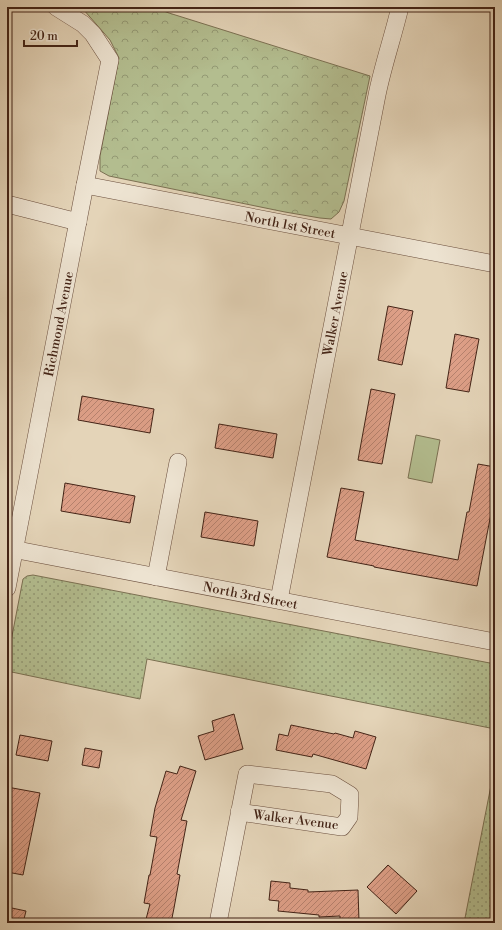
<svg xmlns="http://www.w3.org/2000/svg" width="502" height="930" font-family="'Libre Bodoni',serif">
	<defs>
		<pattern id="grass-dots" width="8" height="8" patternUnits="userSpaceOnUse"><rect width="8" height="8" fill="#b3bd8f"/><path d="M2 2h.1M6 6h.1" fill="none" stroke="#939974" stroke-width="1.8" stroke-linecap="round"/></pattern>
		<pattern id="forest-crowns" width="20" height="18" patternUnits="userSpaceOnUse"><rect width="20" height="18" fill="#b3bd8f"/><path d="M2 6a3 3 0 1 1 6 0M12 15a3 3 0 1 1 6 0" fill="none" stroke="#939974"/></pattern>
		<pattern id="building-hatch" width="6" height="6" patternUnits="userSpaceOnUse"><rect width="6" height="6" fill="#dd9f87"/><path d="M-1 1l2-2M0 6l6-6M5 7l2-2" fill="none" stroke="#b5816d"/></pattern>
	</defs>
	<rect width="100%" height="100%" fill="#e4d4b8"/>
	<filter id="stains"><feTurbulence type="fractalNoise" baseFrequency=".005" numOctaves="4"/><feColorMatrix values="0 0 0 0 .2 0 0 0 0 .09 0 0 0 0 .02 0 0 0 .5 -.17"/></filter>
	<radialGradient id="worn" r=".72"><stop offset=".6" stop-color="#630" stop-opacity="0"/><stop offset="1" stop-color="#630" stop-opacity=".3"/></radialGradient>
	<g fill="url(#grass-dots)" stroke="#7b7052">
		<polygon points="33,575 495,664 495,729 147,659 140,699 7,671 7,662 23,579 27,576"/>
		<polygon points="495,765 495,923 464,923"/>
	</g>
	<polygon fill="url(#forest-crowns)" stroke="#7b7052" points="78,7 153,7 169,13 370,76 344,201 339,212 331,219 320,218 285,212 109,176 100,171 100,156 119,58 110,40 83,9"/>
	<polygon fill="#b3bd8f" stroke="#7b7052" points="416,435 440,440 432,483 408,478"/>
	<g fill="url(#building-hatch)" stroke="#432316">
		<polygon points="388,306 413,311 402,365 378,360"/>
		<polygon points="455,334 479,339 469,392 446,388"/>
		<polygon points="371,389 395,394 382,464 358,460"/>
		<polygon points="82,396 154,409 150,433 78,420"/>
		<polygon points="219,424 277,434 273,458 215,448"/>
		<polygon points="478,464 495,467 495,493 477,586 374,567 374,566 327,557 341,488 364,492 355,540 458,560 467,512 469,512"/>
		<polygon points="65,483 135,496 130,523 61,511"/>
		<polygon points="205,512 258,521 254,546 201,537"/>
		<polygon points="234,714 243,749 205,760 198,736 214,731 212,721"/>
		<polygon points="291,725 334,734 335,733 353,738 355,731 376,737 366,769 313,754 312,757 276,750 279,734 288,736"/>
		<polygon points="20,735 52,741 48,761 16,755"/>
		<polygon points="85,748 102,751 99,768 82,765"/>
		<polygon points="180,766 196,771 181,820 187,821 177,874 180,875 174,908 171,923 145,923 150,904 144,903 149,875 150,875 157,837 150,836 155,808 166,771 177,774"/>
		<polygon points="7,787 40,793 23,875 7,872"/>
		<polygon points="388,865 417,891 396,914 367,887"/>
		<polygon points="271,881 290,883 290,888 308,890 308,892 358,890 359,922 340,922 340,916 319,917 319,915 278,911 279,901 269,900"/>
		<polygon points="7,907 26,911 23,923 7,923"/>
	</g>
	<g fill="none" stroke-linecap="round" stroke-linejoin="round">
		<g stroke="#6b4f3e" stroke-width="18">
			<g id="minor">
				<path id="s1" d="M85 185 495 264"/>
				<polyline points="7,204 78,222"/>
				<path id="s2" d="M7 548 495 642"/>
				<polyline points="156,577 178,462"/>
				<path id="s3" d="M7 588 85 185 110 60 93 34 83 24 56 7"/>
				<path id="s4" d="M279 600 377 95C383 65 393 37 400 7"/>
				<polyline points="218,923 247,774 332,784 350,795 349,817 342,827 239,812"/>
			</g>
		</g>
		<use href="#minor" stroke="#ede3d1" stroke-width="17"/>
	</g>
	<g text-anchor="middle" stroke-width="3" stroke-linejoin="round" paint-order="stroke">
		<g font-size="13" fill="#432316" stroke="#ede3d1">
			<text dy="5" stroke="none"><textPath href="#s1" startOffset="209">North 1st Street</textPath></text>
			<text dy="5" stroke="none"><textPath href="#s4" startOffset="292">Walker Avenue</textPath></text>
			<text dy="5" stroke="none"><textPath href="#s3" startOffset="269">Richmond Avenue</textPath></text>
			<text dy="5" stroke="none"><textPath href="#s2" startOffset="248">North 3rd Street</textPath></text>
			<text transform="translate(296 819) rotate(7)" y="5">Walker Avenue</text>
		</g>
	</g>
	<rect width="502" height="930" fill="none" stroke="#e4d4b8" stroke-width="24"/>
	<rect x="8" y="8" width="486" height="914" fill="none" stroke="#432316" stroke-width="2"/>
	<rect x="12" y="12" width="478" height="906" fill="none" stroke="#432316"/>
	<path d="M24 40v6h53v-6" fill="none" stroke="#432316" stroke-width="2"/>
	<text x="30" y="40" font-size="12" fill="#432316" stroke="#ede3d1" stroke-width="3" paint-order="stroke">20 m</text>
	<rect width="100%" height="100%" filter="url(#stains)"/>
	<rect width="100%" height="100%" fill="url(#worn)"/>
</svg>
